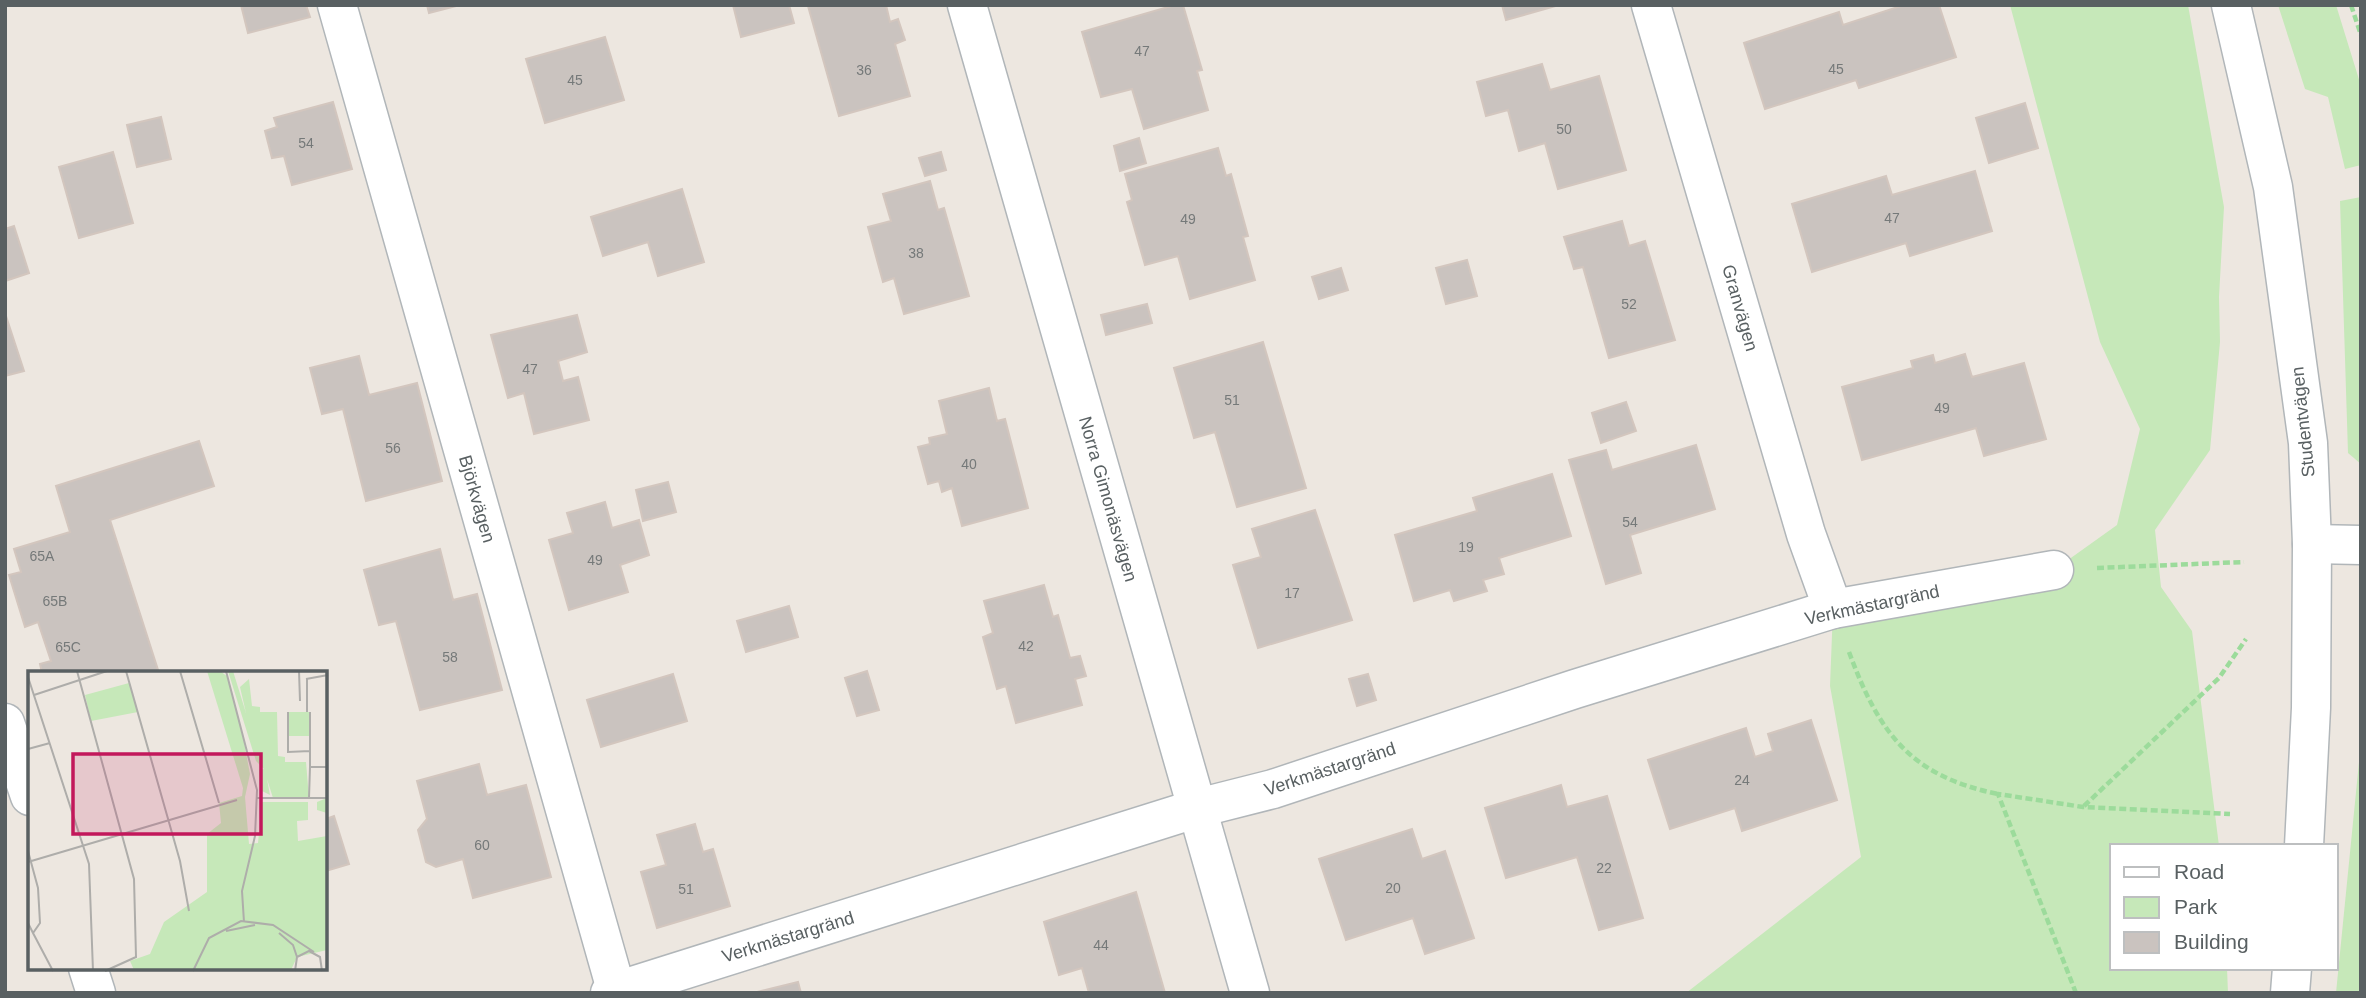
<svg xmlns="http://www.w3.org/2000/svg" width="2366" height="998" font-family="Arial,sans-serif">
	<rect width="100%" height="100%" fill="#ede7e0"/>
	<g fill="#c6e8b9">
		<polygon points="2010,5 2188,5 2224,207 2219,297 2220,342 2210,450 2155,530 2161,587 2192,631 2219,846 2112,846 2112,968 2227,968 2228,993 1686,993 1861,857 1830,686 1833,609 2054,570 2117,525 2140,429 2100,342"/>
		<polygon points="2278,5 2336,5 2361,86 2361,165 2345,169 2328,97 2305,89"/>
		<polygon points="2361,197 2361,464 2348,453 2340,201"/>
		<polygon points="2361,742 2361,993 2336,993"/>
	</g>
	<g fill="#cac3bf" stroke="#d3c6be" stroke-width="2">
		<polygon points="241,5 306,5 310,17 248,33"/>
		<polygon points="427,5 460,5 429,13"/>
		<polygon points="733,5 789,5 794,23 741,37"/>
		<polygon points="886,5 890,22 898,19 905,40 895,44 910,96 839,116 808,6"/>
		<polygon points="1175,5 1183,5 1202,70 1197,71 1208,110 1144,129 1132,89 1101,97 1082,32"/>
		<polygon points="1502,5 1559,5 1506,20"/>
		<polygon points="1904,5 1939,5 1956,57 1859,88 1856,80 1765,109 1744,43 1839,12 1843,25"/>
		<polygon points="605,37 624,100 545,123 526,59"/>
		<polygon points="1542,64 1550,90 1599,76 1626,170 1558,189 1545,143 1519,151 1508,110 1486,116 1477,82"/>
		<polygon points="333,102 352,169 292,185 284,156 272,158 265,131 277,127 274,118"/>
		<polygon points="2025,103 2038,148 1989,163 1976,118"/>
		<polygon points="161,117 171,159 137,167 127,125"/>
		<polygon points="1139,138 1146,163 1120,171 1114,146"/>
		<polygon points="1218,148 1226,176 1231,174 1248,236 1243,237 1255,280 1190,299 1178,256 1145,265 1127,202 1132,200 1125,174"/>
		<polygon points="113,152 133,223 79,238 59,167"/>
		<polygon points="941,152 946,170 925,176 919,158"/>
		<polygon points="1975,171 1992,231 1910,256 1906,243 1812,272 1792,204 1886,176 1892,195"/>
		<polygon points="930,181 938,210 944,208 969,296 904,314 894,278 883,282 868,227 891,221 883,194"/>
		<polygon points="682,189 704,262 658,276 648,242 603,256 591,217"/>
		<polygon points="1622,221 1629,246 1645,241 1675,340 1609,358 1583,267 1574,269 1564,237"/>
		<polygon points="14,226 29,273 5,281 5,229"/>
		<polygon points="1467,260 1477,296 1446,304 1436,268"/>
		<polygon points="1341,268 1348,290 1319,299 1312,277"/>
		<polygon points="1147,304 1152,323 1106,335 1101,315"/>
		<polygon points="5,313 24,371 5,376"/>
		<polygon points="577,315 587,352 558,361 563,381 578,377 589,420 534,434 524,393 508,398 491,335"/>
		<polygon points="1263,342 1306,488 1237,507 1215,432 1194,438 1174,368"/>
		<polygon points="1965,354 1972,377 2024,363 2046,439 1984,456 1976,428 1862,460 1842,387 1913,368 1911,361 1933,355 1935,363"/>
		<polygon points="359,356 369,395 417,383 442,481 366,501 343,409 322,414 310,368"/>
		<polygon points="989,388 997,421 1005,419 1028,508 962,526 952,488 942,492 939,481 928,484 918,447 930,444 929,438 947,434 939,401"/>
		<polygon points="1626,402 1636,431 1601,443 1592,413"/>
		<polygon points="199,441 214,486 110,520 159,673 42,673 40,664 51,661 38,622 25,627 9,575 21,572 14,549 70,532 56,486"/>
		<polygon points="1696,445 1715,509 1630,535 1641,573 1606,584 1569,460 1606,450 1612,470"/>
		<polygon points="1552,474 1571,536 1499,558 1504,574 1483,580 1487,591 1454,601 1450,590 1414,601 1395,535 1477,511 1473,498"/>
		<polygon points="668,482 676,512 643,521 636,490"/>
		<polygon points="605,502 612,528 639,520 649,555 620,565 628,592 569,610 549,540 573,533 567,513"/>
		<polygon points="1315,510 1352,620 1258,648 1233,565 1261,557 1252,529"/>
		<polygon points="440,549 453,600 477,594 502,690 420,710 396,621 379,625 364,570"/>
		<polygon points="1044,585 1053,617 1058,615 1070,658 1080,656 1086,676 1075,679 1082,705 1016,723 1006,686 997,689 983,637 993,633 984,601"/>
		<polygon points="789,606 798,637 746,652 737,621"/>
		<polygon points="867,671 879,710 857,716 845,678"/>
		<polygon points="673,674 687,721 601,747 587,700"/>
		<polygon points="1368,674 1376,700 1357,706 1349,679"/>
		<polygon points="1811,720 1837,800 1742,831 1735,808 1670,829 1648,760 1746,728 1755,757 1773,751 1768,734"/>
		<polygon points="479,764 487,795 526,785 551,877 473,898 463,859 436,867 426,862 418,830 427,819 417,781"/>
		<polygon points="1561,785 1567,807 1607,796 1643,918 1599,930 1577,857 1506,878 1485,808"/>
		<polygon points="334,816 349,864 326,871 326,819"/>
		<polygon points="695,824 703,852 713,849 730,906 657,928 641,872 666,865 657,835"/>
		<polygon points="1412,829 1422,859 1445,851 1474,938 1425,954 1413,918 1346,940 1319,859"/>
		<polygon points="1136,892 1165,993 1089,993 1082,968 1059,975 1044,922"/>
		<polygon points="798,982 801,993 753,993"/>
	</g>
	<g fill="none" stroke-linecap="round" stroke-linejoin="round">
		<g stroke="#b1b6b9" stroke-width="41">
			<g id="minor">
				<polyline points="337,5 617,993"/>
				<polyline points="967,5 1250,993"/>
				<polyline points="1651,5 1806,534 1833,609"/>
				<polyline points="2231,5 2273,187 2308,443 2312,544 2311,708 2304,846"/>
				<polyline points="2312,544 2361,545"/>
				<polyline points="5,723 30,796"/>
				<polyline points="88,968 96,993"/>
				<polyline points="610,993 1198,808 1273,789 1575,689 1833,609 2054,570"/>
				<polyline points="2290,993 2292,968"/>
			</g>
		</g>
		<g stroke="#9cdb9b" stroke-width="4.5" stroke-dasharray="7 3.5" stroke-linecap="butt">
			<polyline points="2351,5 2361,35"/>
			<polyline points="2097,568 2244,562"/>
			<path d="M1849 652C1879 733 1910 776 1998 794"/>
			<polyline points="2084,806 2219,678 2246,639"/>
			<polyline points="2076,993 1998,794 2083,807 2230,814"/>
		</g>
		<use href="#minor" stroke="#fff" stroke-width="38"/>
	</g>
	<g text-anchor="middle" stroke-width="6" stroke-linejoin="round" paint-order="stroke">
		<g font-size="14" fill="#757979">
			<text x="1142" y="56">47</text>
			<text x="1836" y="74">45</text>
			<text x="864" y="75">36</text>
			<text x="575" y="85">45</text>
			<text x="1564" y="134">50</text>
			<text x="306" y="148">54</text>
			<text x="1892" y="223">47</text>
			<text x="1188" y="224">49</text>
			<text x="916" y="258">38</text>
			<text x="1629" y="309">52</text>
			<text x="530" y="374">47</text>
			<text x="1232" y="405">51</text>
			<text x="1942" y="413">49</text>
			<text x="393" y="453">56</text>
			<text x="969" y="469">40</text>
			<text x="1630" y="527">54</text>
			<text x="1466" y="552">19</text>
			<text x="42" y="561">65A</text>
			<text x="595" y="565">49</text>
			<text x="1292" y="598">17</text>
			<text x="55" y="606">65B</text>
			<text x="1026" y="651">42</text>
			<text x="68" y="652">65C</text>
			<text x="450" y="662">58</text>
			<text x="1742" y="785">24</text>
			<text x="482" y="850">60</text>
			<text x="1604" y="873">22</text>
			<text x="1393" y="893">20</text>
			<text x="686" y="894">51</text>
			<text x="1101" y="950">44</text>
		</g>
		<g font-size="18" fill="#596062" stroke="#fff">
			<text transform="translate(1740 308) rotate(74)" y="6">Granvägen</text>
			<text transform="translate(2303 422) rotate(-96)" y="6">Studentvägen</text>
			<text transform="translate(477 499) rotate(74)" y="6">Björkvägen</text>
			<text transform="translate(1108 499) rotate(74)" y="6">Norra Gimonäsvägen</text>
			<text transform="translate(1872 605) rotate(-12)" y="6">Verkmästargränd</text>
			<text transform="translate(1330 769) rotate(-18)" y="6">Verkmästargränd</text>
			<text transform="translate(788 937) rotate(-17)" y="6">Verkmästargränd</text>
		</g>
	</g>
	<g transform="translate(28 671)">
		<rect width="299" height="299" fill="#ede7e0"/>
		<path d="M179 0H192L200 6 216 71 222 103 217 126 221 173 230 172 234 131H280V149L269 150 270 170 299 165V142L289 139V131L299 127V279L269 286 263 299H106L102 290 122 283 136 251 179 221V163L193 152 191 132 214 125 215 117ZM200 0H205L218 42 212 16 221 8 224 35 232 36V41H249L250 85 257 86V91H278L281 127H245L239 108 242 124 232 119 231 99 236 98 228 90ZM101 12 110 41 63 50 57 24ZM260 41H282V65H260Z" fill="#c6e8b9"/>
		<path fill="none" stroke="#aeadaa" stroke-width="2" d="M49 0 106 208 108 286 77 300M98 0 152 190 161 240M152 0 191 132M198 0 229 119 227 165 214 220 216 251M271 0 272 30M0 6 61 193 65 300M278 8 300 4M279 8V41M6 24 79 0M260 41V81L282 80M0 78 22 72M282 96V41M229 127H300M281 127 282 96H300M0 180 10 217 12 252 5 262 0 252M0 191 209 129M198 260 227 254M5 262 25 300M251 262 265 274 269 286M165 300 181 267 213 250 245 254 286 281M267 300 269 286 281 280 292 286 294 300"/>
		<path fill="#c2185b" fill-opacity="0.15" stroke="#c2185b" stroke-width="3.5" d="M45 83H233V163H45Z"/>
		<rect width="299" height="299" fill="none" stroke="#596062" stroke-width="3.5"/>
	</g>
	<rect width="2366" height="998" fill="none" stroke="#596062" stroke-width="14"/>
	<rect x="2110" y="844" width="228" height="126" fill="#ffffff" stroke="#bdbfc0" stroke-width="2"/>
	<rect x="2124" y="867" width="35" height="10" fill="#ffffff" stroke="#bdbfc0" stroke-width="2"/>
	<text x="2174" y="879" font-size="21" fill="#596062">Road</text>
	<rect x="2124" y="897" width="35" height="21" fill="#c6e8b9" stroke="#bdbfc0" stroke-width="2"/>
	<text x="2174" y="914" font-size="21" fill="#596062">Park</text>
	<rect x="2124" y="932" width="35" height="21" fill="#cac3bf" stroke="#bdbfc0" stroke-width="2"/>
	<text x="2174" y="949" font-size="21" fill="#596062">Building</text>
</svg>
